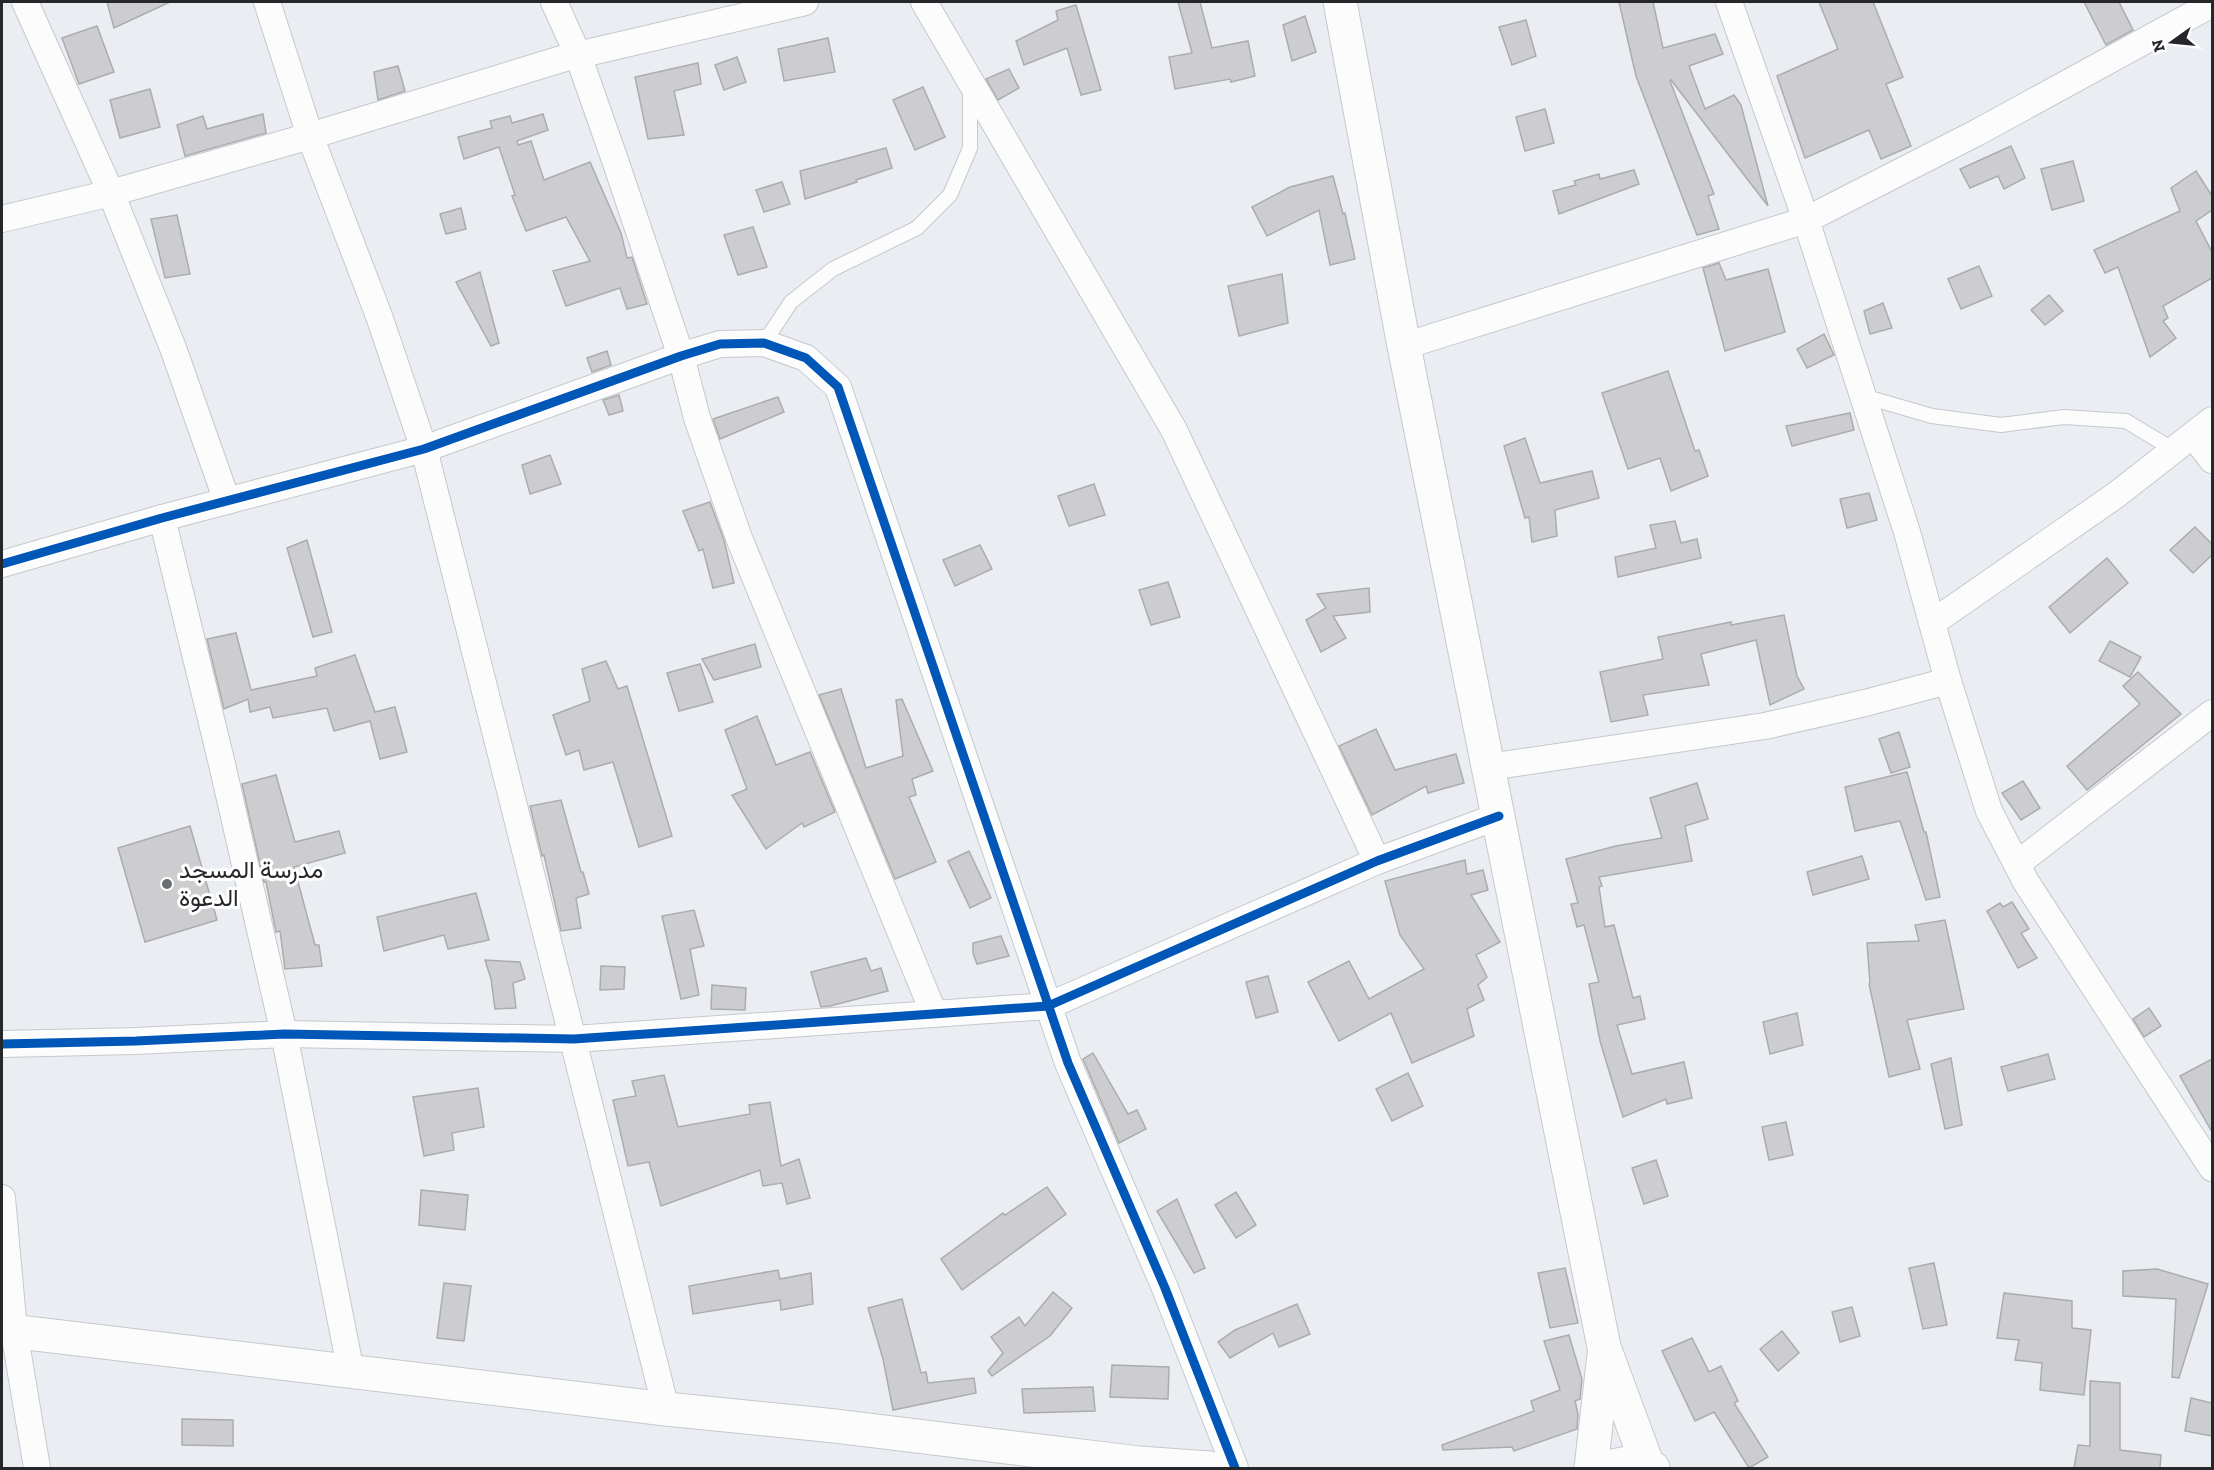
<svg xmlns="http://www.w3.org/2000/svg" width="2214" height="1470" font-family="'Zilla Slab',Vazirmatn,serif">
	<rect width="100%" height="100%" fill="#eaeef2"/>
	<g fill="#cdcccf" stroke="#acacae" stroke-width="1.5">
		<polygon points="107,2 170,2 114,28"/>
		<polygon points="1178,2 1200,2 1212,48 1248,41 1255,76 1231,82 1230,79 1175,89 1169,57 1192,53"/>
		<polygon points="1619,2 1653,2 1663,48 1715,34 1723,54 1689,66 1705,109 1734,95 1741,105 1768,206 1671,80 1670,81 1714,194 1708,196 1719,229 1697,235 1636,76"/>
		<polygon points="1819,2 1873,2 1903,77 1886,84 1911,146 1881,159 1869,130 1805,158 1777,76 1838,49"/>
		<polygon points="2084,2 2119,2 2133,30 2106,45"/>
		<polygon points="1076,5 1101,90 1081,95 1067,48 1024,65 1016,41 1058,20 1056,11"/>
		<polygon points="1305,16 1316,52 1292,61 1283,25"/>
		<polygon points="1526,20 1536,56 1512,65 1499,27"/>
		<polygon points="97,26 114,72 79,84 62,38"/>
		<polygon points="828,38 835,72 784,81 778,49"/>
		<polygon points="737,57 746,82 724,90 715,65"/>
		<polygon points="698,63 701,84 674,91 684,135 648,139 635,77"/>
		<polygon points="398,66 405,91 378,100 374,72"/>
		<polygon points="1009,69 1019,88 998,100 986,79"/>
		<polygon points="923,87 945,137 915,150 893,100"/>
		<polygon points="150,89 160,127 120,138 110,100"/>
		<polygon points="1545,109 1554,143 1525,151 1516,117"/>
		<polygon points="263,114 266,133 185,156 177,125 203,116 207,129"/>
		<polygon points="543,114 548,130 517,141 518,145 531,141 544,180 590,162 621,233 627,258 632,257 647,304 627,309 620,288 566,306 553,271 590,261 566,217 526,231 512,196 515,195 499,147 464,159 458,137 492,128 490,121 510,116 512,123"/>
		<polygon points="2011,146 2025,178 2004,189 1998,176 1970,188 1960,169"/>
		<polygon points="886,148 892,168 856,180 857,182 805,199 800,171"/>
		<polygon points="2073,161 2084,201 2052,210 2041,169"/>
		<polygon points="1634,170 1639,184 1559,214 1553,191 1576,185 1574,181 1599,174 1600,179"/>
		<polygon points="2196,171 2212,196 2212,210 2196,221 2212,252 2212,278 2163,306 2168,318 2163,321 2176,338 2150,357 2118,267 2105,273 2094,250 2180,211 2171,188"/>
		<polygon points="1333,176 1343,214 1345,213 1355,259 1330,265 1319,210 1267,236 1252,207 1290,187"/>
		<polygon points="782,182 790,204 764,212 756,190"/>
		<polygon points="461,208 466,229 446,234 440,214"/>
		<polygon points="177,215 190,274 165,278 151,219"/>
		<polygon points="753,227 767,267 738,275 724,235"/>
		<polygon points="1719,263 1726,280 1768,269 1785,332 1725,351 1703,268"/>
		<polygon points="1979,266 1992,296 1961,309 1948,279"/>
		<polygon points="480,272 499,343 491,346 456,282"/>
		<polygon points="1282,274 1288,323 1239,336 1228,286"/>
		<polygon points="2049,295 2063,311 2045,325 2031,310"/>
		<polygon points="1883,303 1892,328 1870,334 1864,311"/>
		<polygon points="1824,334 1834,355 1807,368 1797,349"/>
		<polygon points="607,351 611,365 592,372 587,358"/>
		<polygon points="1668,371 1695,451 1699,450 1708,476 1671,491 1660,458 1628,469 1602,393"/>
		<polygon points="619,395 623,411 609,415 603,400"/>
		<polygon points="778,397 784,412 720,439 713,419"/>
		<polygon points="1850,413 1854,430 1792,446 1786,426"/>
		<polygon points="1525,438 1540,483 1592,471 1599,498 1555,510 1557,536 1532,542 1529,517 1525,518 1504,446"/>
		<polygon points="550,455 561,484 530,494 522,465"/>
		<polygon points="1094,484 1105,515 1069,526 1058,496"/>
		<polygon points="1869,493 1877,520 1847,528 1840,499"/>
		<polygon points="710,502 724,540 734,583 713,588 703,549 699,551 683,511"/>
		<polygon points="1675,521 1681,543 1697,539 1701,558 1618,577 1615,557 1656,548 1650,525"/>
		<polygon points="2195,527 2212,544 2212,555 2193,573 2170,550"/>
		<polygon points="307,540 332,632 313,637 287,548"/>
		<polygon points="980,545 992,569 955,586 943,560"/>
		<polygon points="2107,558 2128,583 2070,633 2049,607"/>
		<polygon points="1168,582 1180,617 1151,625 1139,590"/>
		<polygon points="1369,588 1370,612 1333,616 1346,638 1321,652 1306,620 1326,608 1317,594"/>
		<polygon points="1784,615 1797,676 1804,689 1770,705 1756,640 1701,654 1709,685 1643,695 1648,715 1611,722 1600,672 1663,659 1658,637 1731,622 1731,625"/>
		<polygon points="236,633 251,690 317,676 315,668 355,655 375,712 395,707 407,752 380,759 370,721 334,731 327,708 273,718 270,707 250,712 248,699 224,709 207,639"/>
		<polygon points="2110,641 2141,657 2130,677 2099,661"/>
		<polygon points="755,644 761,667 714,680 702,659"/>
		<polygon points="606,661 618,689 627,686 672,836 639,847 613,762 584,770 579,750 566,755 553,715 590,701 582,669"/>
		<polygon points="700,664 713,702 679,711 667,673"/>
		<polygon points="2138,672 2181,714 2087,790 2067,766 2140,704 2123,686"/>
		<polygon points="841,689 866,768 903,756 896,700 902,699 933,771 912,779 916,795 909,797 936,862 895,879 819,695"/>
		<polygon points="757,716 776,765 810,752 835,812 804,827 802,823 766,849 732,795 747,789 725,730"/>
		<polygon points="1376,729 1395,770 1456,754 1464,783 1428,793 1426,786 1372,815 1339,746"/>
		<polygon points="1899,732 1910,767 1891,773 1879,739"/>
		<polygon points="1907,772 1924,832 1926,832 1940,897 1926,900 1900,821 1855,831 1845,787"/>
		<polygon points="276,775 295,842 339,831 345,853 294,867 315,945 319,945 322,966 285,969 280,931 276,932 266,882 264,882 242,784"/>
		<polygon points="2023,781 2040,808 2021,820 2002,793"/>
		<polygon points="1697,783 1708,819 1685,826 1692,861 1599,877 1602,886 1599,887 1605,927 1614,925 1633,998 1640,996 1645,1019 1617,1025 1632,1074 1684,1062 1692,1098 1667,1104 1666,1099 1623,1117 1600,1041 1589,984 1599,982 1584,925 1577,927 1571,904 1578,903 1566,859 1616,846 1662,838 1650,798"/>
		<polygon points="561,800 581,872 583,872 589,894 576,898 581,928 561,931 544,855 542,856 530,806"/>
		<polygon points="190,826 217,920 145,942 118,848"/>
		<polygon points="969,851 991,898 970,908 948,861"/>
		<polygon points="1862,856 1869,879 1813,895 1807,872"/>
		<polygon points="1465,860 1467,874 1483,870 1488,890 1471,895 1500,942 1476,955 1487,977 1478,985 1484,1000 1467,1009 1474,1036 1412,1063 1391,1013 1339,1041 1308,982 1349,961 1369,999 1424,969 1400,935 1385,881"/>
		<polygon points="476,893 489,940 448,949 444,935 384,951 377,917"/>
		<polygon points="2012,902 2029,929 2021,933 2037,958 2018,968 1987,911 2000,903 2003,907"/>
		<polygon points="694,910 704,946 690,949 699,995 681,999 662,916"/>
		<polygon points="1945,920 1964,1009 1907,1020 1920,1069 1889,1077 1869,984 1870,983 1867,943 1919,941 1915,925"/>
		<polygon points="1001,936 1009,956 977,964 973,953 973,943"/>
		<polygon points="866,958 871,971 881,968 888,991 830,1006 821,1007 811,972"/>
		<polygon points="485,960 520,962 525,979 513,983 516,1008 495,1009 491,979"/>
		<polygon points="601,966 625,967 624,989 600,990"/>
		<polygon points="1268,976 1278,1012 1256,1018 1246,982"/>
		<polygon points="712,985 746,988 745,1010 711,1009"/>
		<polygon points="2149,1008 2161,1026 2144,1037 2133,1019"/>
		<polygon points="1797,1013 1803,1045 1770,1054 1763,1022"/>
		<polygon points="1093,1053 1128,1114 1137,1110 1146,1129 1119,1143 1083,1059"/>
		<polygon points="2048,1054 2055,1079 2008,1091 2001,1067"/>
		<polygon points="1951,1058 1962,1125 1945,1129 1931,1064"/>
		<polygon points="2212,1059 2212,1132 2180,1076"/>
		<polygon points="1408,1073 1423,1106 1392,1121 1376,1089"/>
		<polygon points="664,1075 678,1127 750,1114 749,1105 770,1102 781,1166 799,1159 810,1198 787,1204 782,1183 763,1186 760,1170 661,1206 649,1162 628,1166 613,1100 636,1096 632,1081"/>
		<polygon points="478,1088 484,1127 452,1133 454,1150 424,1156 413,1097"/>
		<polygon points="1786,1122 1793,1155 1769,1160 1762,1127"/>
		<polygon points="1656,1160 1668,1196 1644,1204 1632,1168"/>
		<polygon points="1047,1187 1066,1214 962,1290 941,1259 1003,1213 1005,1215"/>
		<polygon points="421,1190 468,1195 465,1230 419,1225"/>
		<polygon points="1236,1192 1256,1225 1236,1238 1215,1205"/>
		<polygon points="1177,1199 1205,1268 1194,1273 1157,1211"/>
		<polygon points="1934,1263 1947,1325 1923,1329 1909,1268"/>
		<polygon points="1565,1268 1578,1323 1550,1328 1538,1273"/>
		<polygon points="2157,1269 2208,1284 2179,1378 2172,1377 2176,1299 2123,1296 2123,1271"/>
		<polygon points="778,1270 780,1279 811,1273 813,1304 781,1310 780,1300 693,1314 689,1286"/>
		<polygon points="444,1283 471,1286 464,1341 437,1338"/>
		<polygon points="1053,1292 1072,1308 1050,1336 992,1376 988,1371 1003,1353 991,1337 1019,1317 1025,1326"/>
		<polygon points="2004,1293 2072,1301 2072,1328 2091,1330 2084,1395 2040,1390 2042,1363 2015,1360 2019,1340 1997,1338"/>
		<polygon points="902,1299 921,1373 926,1372 928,1383 974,1378 976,1393 893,1410 883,1359 868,1308"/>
		<polygon points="1297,1304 1310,1334 1279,1347 1273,1333 1230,1358 1218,1342 1235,1330"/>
		<polygon points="1852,1307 1860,1336 1840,1342 1832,1312"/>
		<polygon points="1782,1331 1799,1353 1778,1371 1760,1349"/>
		<polygon points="1569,1335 1582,1379 1580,1399 1575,1401 1578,1414 1577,1429 1514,1451 1512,1447 1443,1450 1442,1445 1534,1411 1531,1401 1560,1390 1544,1341"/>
		<polygon points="1692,1338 1709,1372 1721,1366 1738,1401 1734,1403 1768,1457 1749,1468 1714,1412 1695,1421 1662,1351"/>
		<polygon points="1112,1365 1169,1367 1168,1399 1110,1397"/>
		<polygon points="2090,1381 2120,1383 2120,1450 2161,1455 2160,1468 2074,1468 2078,1445 2090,1446"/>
		<polygon points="1093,1387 1095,1411 1024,1413 1022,1389"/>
		<polygon points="2191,1398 2212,1403 2212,1436 2185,1431"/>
		<polygon points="182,1419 233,1420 233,1446 182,1445"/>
	</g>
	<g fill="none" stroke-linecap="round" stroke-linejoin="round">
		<g stroke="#c5c8cc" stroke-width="16">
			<g id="service">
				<polyline points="764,343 791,302 833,269 917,228 950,195 970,148 970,90"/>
				<polyline points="1863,396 1932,416 2001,425 2064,417 2126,421 2174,450"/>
			</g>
		</g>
		<g stroke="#c5c8cc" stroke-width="28">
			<g id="minor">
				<polyline points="25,2 111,193 173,348 227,501"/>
				<polyline points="267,2 310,136 379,316 424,449 666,1409"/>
				<polyline points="554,2 578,55 617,166 681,356 697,418 739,538 934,1014"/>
				<polyline points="924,2 1174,430 1377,861"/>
				<polyline points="1729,2 1806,220 1907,532 1948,681 1989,811 2026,882 2212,1168"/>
				<polyline points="2,219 111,193 310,136 565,58 805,2"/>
				<polyline points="1404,346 1806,220 1978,132 2212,4"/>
				<polyline points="2193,435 2212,460"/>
				<polyline points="162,518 221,760 284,1034 351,1372"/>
				<polyline points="2,564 162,518 424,449 681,356 720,344 764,343 806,358 838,387 1068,1063 1165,1288 1235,1468"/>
				<polyline points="1932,623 2116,495 2212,420"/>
				<polyline points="1489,767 1765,726 1865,703 1948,681"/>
				<polyline points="2017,864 2212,713"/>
				<polyline points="2,1044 136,1041 284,1034 574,1039 1048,1006 1377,861 1499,816"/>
				<polyline points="2,1198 14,1331 37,1468"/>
			</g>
		</g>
		<g stroke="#c5c8cc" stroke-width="35">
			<g id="trunk">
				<polyline points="1340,2 1404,346 1604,1347 1648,1466"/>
				<polyline points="2,1330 666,1409 835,1426 1139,1463 1209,1468"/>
				<polyline points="1591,1468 1604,1355"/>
				<polyline points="1603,1468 1628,1463 1653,1468"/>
			</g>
		</g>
		<use href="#service" stroke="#fcfcfd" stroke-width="14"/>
		<use href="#minor" stroke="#fcfcfd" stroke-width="26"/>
		<use href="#trunk" stroke="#fcfcfd" stroke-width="33"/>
		<g stroke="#fff" stroke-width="13">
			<g id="cycleway">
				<polyline points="2,564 162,518 424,449 681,356 720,344 764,343 806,358 838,387 1068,1063 1165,1288 1235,1468"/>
				<polyline points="2,1044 136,1041 284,1034 574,1039 1048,1006 1377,861 1499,816"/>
			</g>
		</g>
		<use href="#cycleway" stroke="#0057b8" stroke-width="9"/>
	</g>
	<circle fill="#6a6d71" stroke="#fff" stroke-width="2" cx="167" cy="884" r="6"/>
	<g text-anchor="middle" stroke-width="6" stroke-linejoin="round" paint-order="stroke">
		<g font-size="24" fill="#25272b" stroke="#fff" text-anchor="start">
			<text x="179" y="878">مدرسة المسجد<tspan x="179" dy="28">الدعوة</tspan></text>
		</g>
	</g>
	<rect width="2214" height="1470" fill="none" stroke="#25272b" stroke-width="6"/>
	<g transform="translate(2172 42) rotate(255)" stroke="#ffffff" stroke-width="4.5" paint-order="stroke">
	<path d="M0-4.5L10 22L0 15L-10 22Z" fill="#25272b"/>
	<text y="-9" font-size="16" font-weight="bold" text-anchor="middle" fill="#25272b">N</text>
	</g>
</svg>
